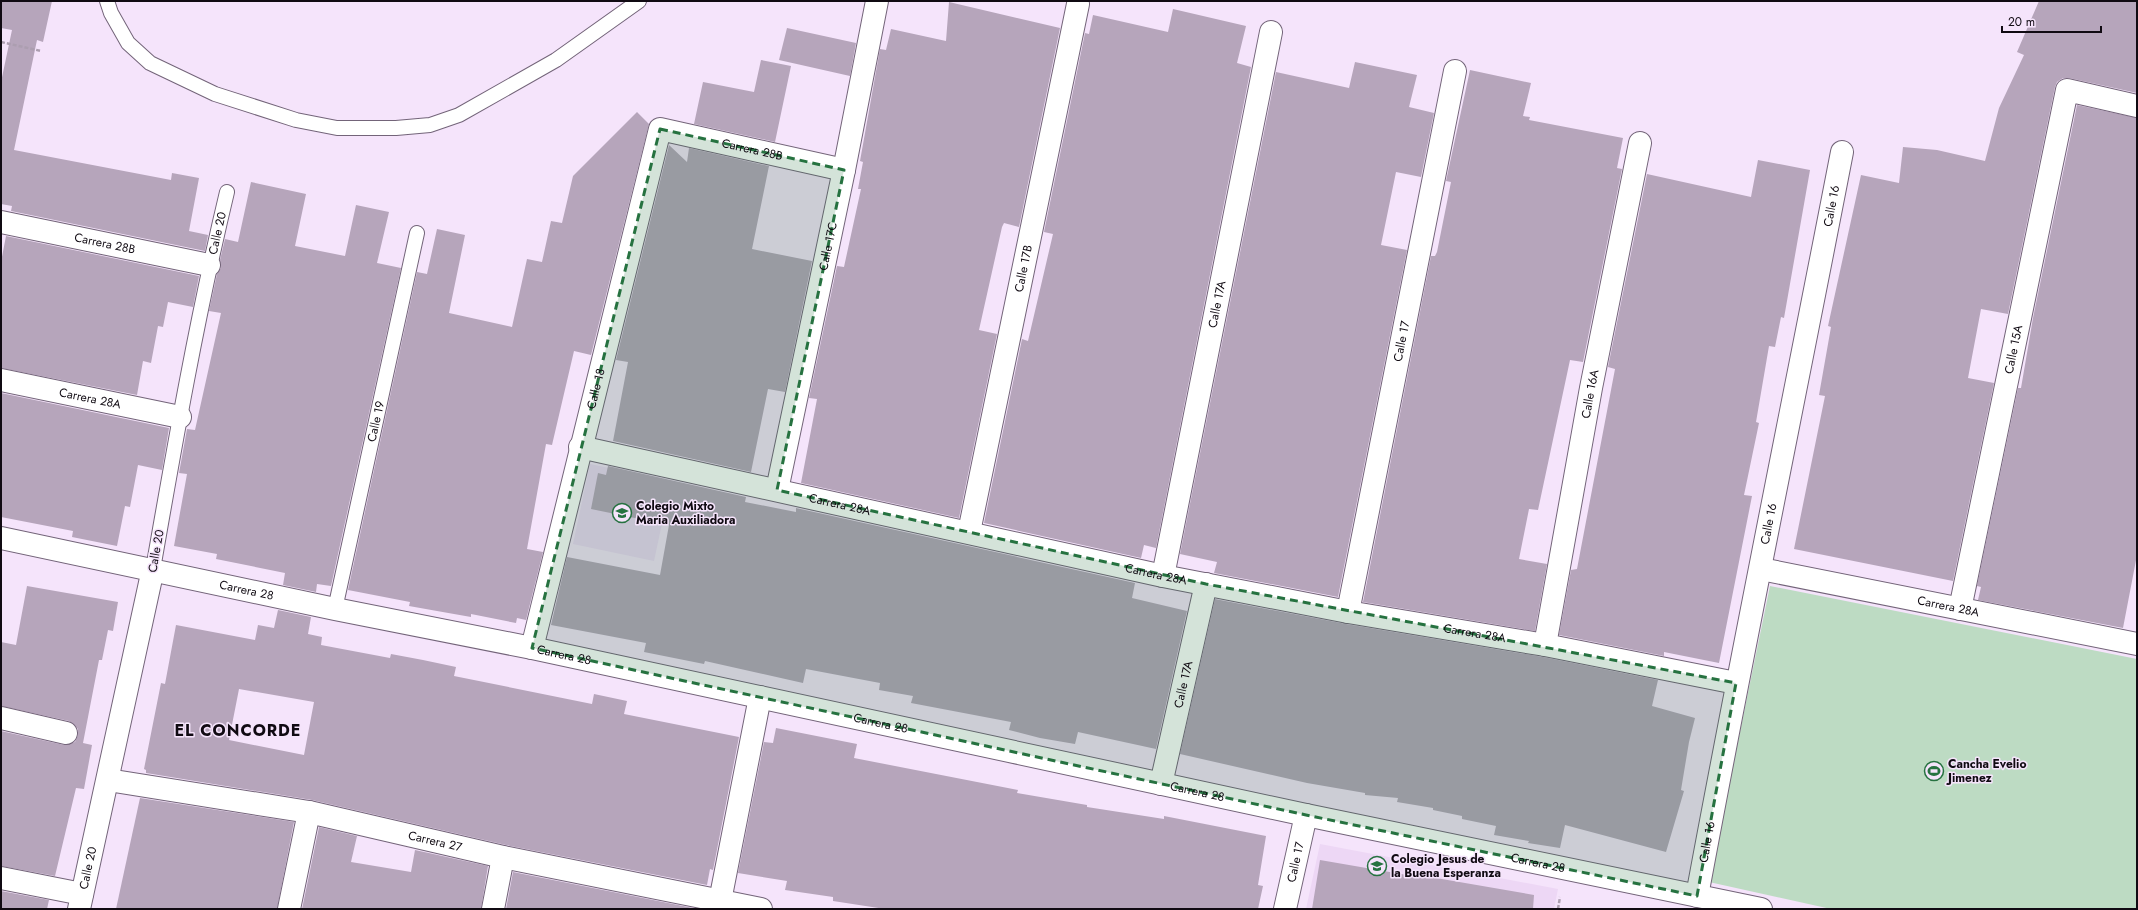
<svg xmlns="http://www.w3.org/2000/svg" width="2138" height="910" font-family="Jost,sans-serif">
	<rect width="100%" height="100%" fill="#f5e4fb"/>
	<g fill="#edd7f5">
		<polygon points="590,464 671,481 654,561 573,544"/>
		<polygon points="1320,844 1558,889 1554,909 1306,909"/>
	</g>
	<polygon fill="#bddbc3" points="1770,586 2137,659 2137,909 1831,909 1709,882"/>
	<g fill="#b6a5bb" fill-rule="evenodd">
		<polygon points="1,1 52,1 43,42 37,40 14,150 171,180 172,173 199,178 189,231 208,235 205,251 11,211 12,206 1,204 1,82 12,30 1,28"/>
		<polygon points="2039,1 2137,1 2137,93 2069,78 2063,78 2057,82 2055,87 2008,314 1981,309 1968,378 1994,383 1953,581 1794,549 1825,396 1819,395 1831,327 1828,326 1861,175 1899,183 1903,147 1937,150 1985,161 1999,108 2024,55 2017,52"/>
		<polygon points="949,2 1060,28 1019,227 1004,223 1002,227 979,330 997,334 959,518 801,483 817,399 809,398 837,266 844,267 861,189 858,189 863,162 860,161 880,49 886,50 891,29 946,41"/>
		<polygon points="1173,9 1246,26 1237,63 1251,67 1156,548 1144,545 1141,558 984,523 1022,339 1028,341 1053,234 1044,232 1085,33 1089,34 1093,15 1168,32"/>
		<polygon points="787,28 856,43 850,76 779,60"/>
		<polygon points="761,60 791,66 775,142 694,124 703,82 754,92"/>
		<polygon points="1355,62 1417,75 1409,107 1434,113 1421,177 1396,172 1381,245 1407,250 1338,597 1214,573 1217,562 1180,554 1276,72 1349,88"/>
		<polygon points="1470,70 1531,83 1523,116 1530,117 1529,120 1623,138 1617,168 1622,169 1583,362 1570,360 1538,510 1529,509 1519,559 1547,564 1535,631 1363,602 1431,256 1435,256 1437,252 1451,182 1446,181"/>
		<polygon points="2077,105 2137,118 2137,555 2123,628 1978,600 1981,587 1977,586 2018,388 2021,388 2033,318"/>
		<polygon points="637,112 649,124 591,355 574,351 552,445 546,444 527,549 543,552 526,620 517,618 516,623 471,614 471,617 437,611 409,606 410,602 348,590 417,272 427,274 437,229 465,235 449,313 512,327 527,259 542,262 551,221 562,223 573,176"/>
		<polygon points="669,145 687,162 689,148 769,166 752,249 812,261 785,392 768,389 751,472 613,441 628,362 616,360"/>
		<polygon points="1758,160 1810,170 1784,318 1781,317 1775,347 1769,346 1756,422 1759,423 1744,495 1752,496 1719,663 1664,652 1664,656 1559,635 1571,570 1577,569 1615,369 1608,367 1647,174 1751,197"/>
		<polygon points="251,182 306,194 295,246 345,256 356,205 389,212 377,263 401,268 331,586 317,584 316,592 283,585 285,573 216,559 217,554 174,546 187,474 179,473 187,429 195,430 221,313 209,311 214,288 217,274 221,268 220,260 225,239 238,242"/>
		<polygon points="6,236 199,276 193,307 168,302 163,327 158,326 151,363 143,361 137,395 1,368 1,262"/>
		<polygon points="1,393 169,428 162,470 138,465 130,507 125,506 117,546 72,537 73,531 1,517"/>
		<polygon points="608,466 746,497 745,502 796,512 796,508 1135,583 1132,598 1187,611 1156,749 1078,732 1075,744 1040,738 1009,730 1011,722 911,703 913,696 879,690 880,683 806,669 803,683 705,661 704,664 644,652 646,643 551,625 567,557 660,575 669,525 591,509 598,473 606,475"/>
		<polygon points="27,586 118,602 113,631 108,630 102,660 99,660 83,743 92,745 84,789 76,788 55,876 1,866 1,731 64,745 75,742 78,735 78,729 69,721 1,706 1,642 16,645"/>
		<polygon points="1215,599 1346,624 1543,657 1658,680 1652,706 1695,718 1689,742 1681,790 1684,791 1666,852 1565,825 1560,848 1528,843 1529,841 1494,835 1496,826 1462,819 1462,816 1433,810 1433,808 1397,802 1398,798 1365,795 1365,793 1307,783 1180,754"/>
		<path d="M278 610 311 617 308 634 322 637 321 645 390 658 391 654 423 660 456 667 454 676 592 704 594 694 627 701 624 714 739 737 713 870 710 869 707 885 506 845 312 800 146 773V770L144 769 161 683 165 684 176 625 255 640 258 625 274 628ZM239 689 314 702 304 755 229 740Z"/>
		<polygon points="776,728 857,744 854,758 1018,790 1017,793 1087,805 1087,807 1164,819 1164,816 1266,836 1258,885 1263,886 1258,909 885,909 833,901 833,897 785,890 787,881 738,873 764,742 773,743"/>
		<polygon points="140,798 294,822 277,909 116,909"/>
		<polygon points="319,827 357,836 351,862 411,872 415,850 488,866 481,909 302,909"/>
		<polygon points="1320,860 1407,875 1407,873 1534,895 1533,909 1312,909"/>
		<polygon points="513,872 698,909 506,909"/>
		<polygon points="1,891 49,900 47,909 1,909"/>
	</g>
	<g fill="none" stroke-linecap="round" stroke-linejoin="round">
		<g stroke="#736479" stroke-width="16">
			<g id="lane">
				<polyline points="107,1 111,13 128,43 150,63 215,94 296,120 337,128 396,128 430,125 459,115 556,60 639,1"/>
				<path id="s1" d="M153 569C175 443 197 317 227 192"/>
				<path id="s2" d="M335 609 417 233"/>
			</g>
		</g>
		<g stroke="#736479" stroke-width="24">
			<g id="street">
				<path id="s3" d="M1 222 209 265"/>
				<path id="s4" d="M1 380 180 417"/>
				<path id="s5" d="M580 447 1163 576 1348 612 1545 645 1736 683"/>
				<path id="s6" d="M777 490 844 170 877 1"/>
				<path id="s7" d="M969 532 1078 4"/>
				<path id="s8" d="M1 538 335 609 532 648 1306 815 1761 909"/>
				<path id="s9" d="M1761 569 2137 644"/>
				<path id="s10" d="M1163 576 1271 32"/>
				<path id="s11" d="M1960 609 2067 90 2137 106"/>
				<path id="s12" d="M1348 612 1455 71"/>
				<path id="s13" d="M1545 645 1591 388 1640 143"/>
				<path id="s14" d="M532 648 660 129 844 170"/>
				<polyline points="1,718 66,733"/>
				<path id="s15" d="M108 780 309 812 503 857 761 909"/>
				<path id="s16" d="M1161 784 1206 584"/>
				<polyline points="1,878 82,894"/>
				<path id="s17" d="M1697 896C1743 647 1794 400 1842 152"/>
				<polyline points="720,901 760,697"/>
				<path id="s18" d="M79 909 153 569"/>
				<polyline points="289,909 309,812"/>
				<polyline points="493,909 503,857"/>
				<path id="s19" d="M1285 909 1306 815"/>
			</g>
		</g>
		<g stroke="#ac9eb0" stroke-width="2.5" stroke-dasharray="4 2" stroke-linecap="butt">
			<polyline points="1,42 41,51"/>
			<polyline points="1558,909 1560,897"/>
		</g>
		<use href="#lane" stroke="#fff" stroke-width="14"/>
		<use href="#street" stroke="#fff" stroke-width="22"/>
	</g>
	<path fill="#267240" fill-opacity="0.2" stroke="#267240" stroke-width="3" stroke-dasharray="8 5" stroke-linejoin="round" d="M660 129 844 170 777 490 1206 584 1736 683 1697 896 1306 815 532 648Z"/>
	<defs>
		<g id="school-ring" transform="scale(1)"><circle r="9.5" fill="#f5e4fb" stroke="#267240" stroke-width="1.5"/><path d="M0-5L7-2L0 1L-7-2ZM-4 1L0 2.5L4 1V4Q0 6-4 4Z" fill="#267240"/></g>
		<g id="stadium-ring" transform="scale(1)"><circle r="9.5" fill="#f5e4fb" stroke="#267240" stroke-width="1.5"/><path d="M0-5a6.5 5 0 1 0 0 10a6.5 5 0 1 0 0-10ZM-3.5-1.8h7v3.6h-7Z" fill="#267240"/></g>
	</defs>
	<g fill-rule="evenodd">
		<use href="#school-ring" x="622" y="513"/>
		<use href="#stadium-ring" x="1934" y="771"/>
		<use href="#school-ring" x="1377" y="866"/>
	</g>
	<g text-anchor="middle" stroke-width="3" stroke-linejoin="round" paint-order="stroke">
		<g font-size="12" fill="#100a12" stroke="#f5e4fb">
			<text dy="4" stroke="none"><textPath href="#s14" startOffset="629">Carrera 28B</textPath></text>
			<text dy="4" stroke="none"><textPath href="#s17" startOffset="703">Calle 16</textPath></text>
			<text dy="4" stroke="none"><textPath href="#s1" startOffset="342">Calle 20</textPath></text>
			<text dy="4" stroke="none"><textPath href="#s3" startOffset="106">Carrera 28B</textPath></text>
			<text dy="4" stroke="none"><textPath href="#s6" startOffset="249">Calle 17C</textPath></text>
			<text dy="4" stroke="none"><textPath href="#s7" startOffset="269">Calle 17B</textPath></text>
			<text dy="4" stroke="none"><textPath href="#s10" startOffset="277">Calle 17A</textPath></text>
			<text dy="4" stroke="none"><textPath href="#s12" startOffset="276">Calle 17</textPath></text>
			<text dy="4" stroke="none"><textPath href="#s11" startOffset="265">Calle 15A</textPath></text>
			<text dy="4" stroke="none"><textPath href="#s14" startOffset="267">Calle 18</textPath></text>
			<text dy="4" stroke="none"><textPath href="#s13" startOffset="255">Calle 16A</textPath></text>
			<text dy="4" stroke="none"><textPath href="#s4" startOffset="91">Carrera 28A</textPath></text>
			<text dy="4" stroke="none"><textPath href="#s2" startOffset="192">Calle 19</textPath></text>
			<text dy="4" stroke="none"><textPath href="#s5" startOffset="266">Carrera 28A</textPath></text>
			<text dy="4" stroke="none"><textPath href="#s17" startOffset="379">Calle 16</textPath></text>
			<text transform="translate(156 551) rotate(-80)" y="4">Calle 20</text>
			<text dy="4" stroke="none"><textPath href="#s5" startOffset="590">Carrera 28A</textPath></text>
			<text dy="4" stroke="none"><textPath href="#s8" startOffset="251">Carrera 28</textPath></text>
			<text dy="4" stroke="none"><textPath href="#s9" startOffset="191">Carrera 28A</textPath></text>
			<text dy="4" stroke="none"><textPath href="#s5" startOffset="914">Carrera 28A</textPath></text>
			<text dy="4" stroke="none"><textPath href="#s8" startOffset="575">Carrera 28</textPath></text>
			<text dy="4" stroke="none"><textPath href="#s16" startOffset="102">Calle 17A</textPath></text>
			<text dy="4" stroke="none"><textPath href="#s8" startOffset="899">Carrera 28</textPath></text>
			<text dy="4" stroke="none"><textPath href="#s8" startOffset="1223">Carrera 28</textPath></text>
			<text dy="4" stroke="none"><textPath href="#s15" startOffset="333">Carrera 27</textPath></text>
			<text dy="4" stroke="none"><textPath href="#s17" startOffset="55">Calle 16</textPath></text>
			<text dy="4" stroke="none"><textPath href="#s19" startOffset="48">Calle 17</textPath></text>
			<text dy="4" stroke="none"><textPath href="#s8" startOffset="1571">Carrera 28</textPath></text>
			<text dy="4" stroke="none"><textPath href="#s18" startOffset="42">Calle 20</textPath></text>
		</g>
		<g font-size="12" font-weight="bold" fill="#100a12" stroke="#f5e4fb" text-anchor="start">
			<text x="636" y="510">Colegio Mixto<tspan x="636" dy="14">Maria Auxiliadora</tspan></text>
			<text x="1948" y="768">Cancha Evelio<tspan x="1948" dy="14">Jimenez</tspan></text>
			<text x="1391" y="863">Colegio Jesus de<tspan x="1391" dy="14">la Buena Esperanza</tspan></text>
		</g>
		<g font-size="16" font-weight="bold" letter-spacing="1" fill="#100a12" stroke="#f5e4fb">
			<text x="238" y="736">EL CONCORDE</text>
		</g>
	</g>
	<rect width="2138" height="910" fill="none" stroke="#100a12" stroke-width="4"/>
	<path d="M2002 26v6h99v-6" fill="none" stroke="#100a12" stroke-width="2"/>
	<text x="2008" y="26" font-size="12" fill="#100a12" stroke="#f5e4fb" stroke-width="3" paint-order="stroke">20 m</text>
</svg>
